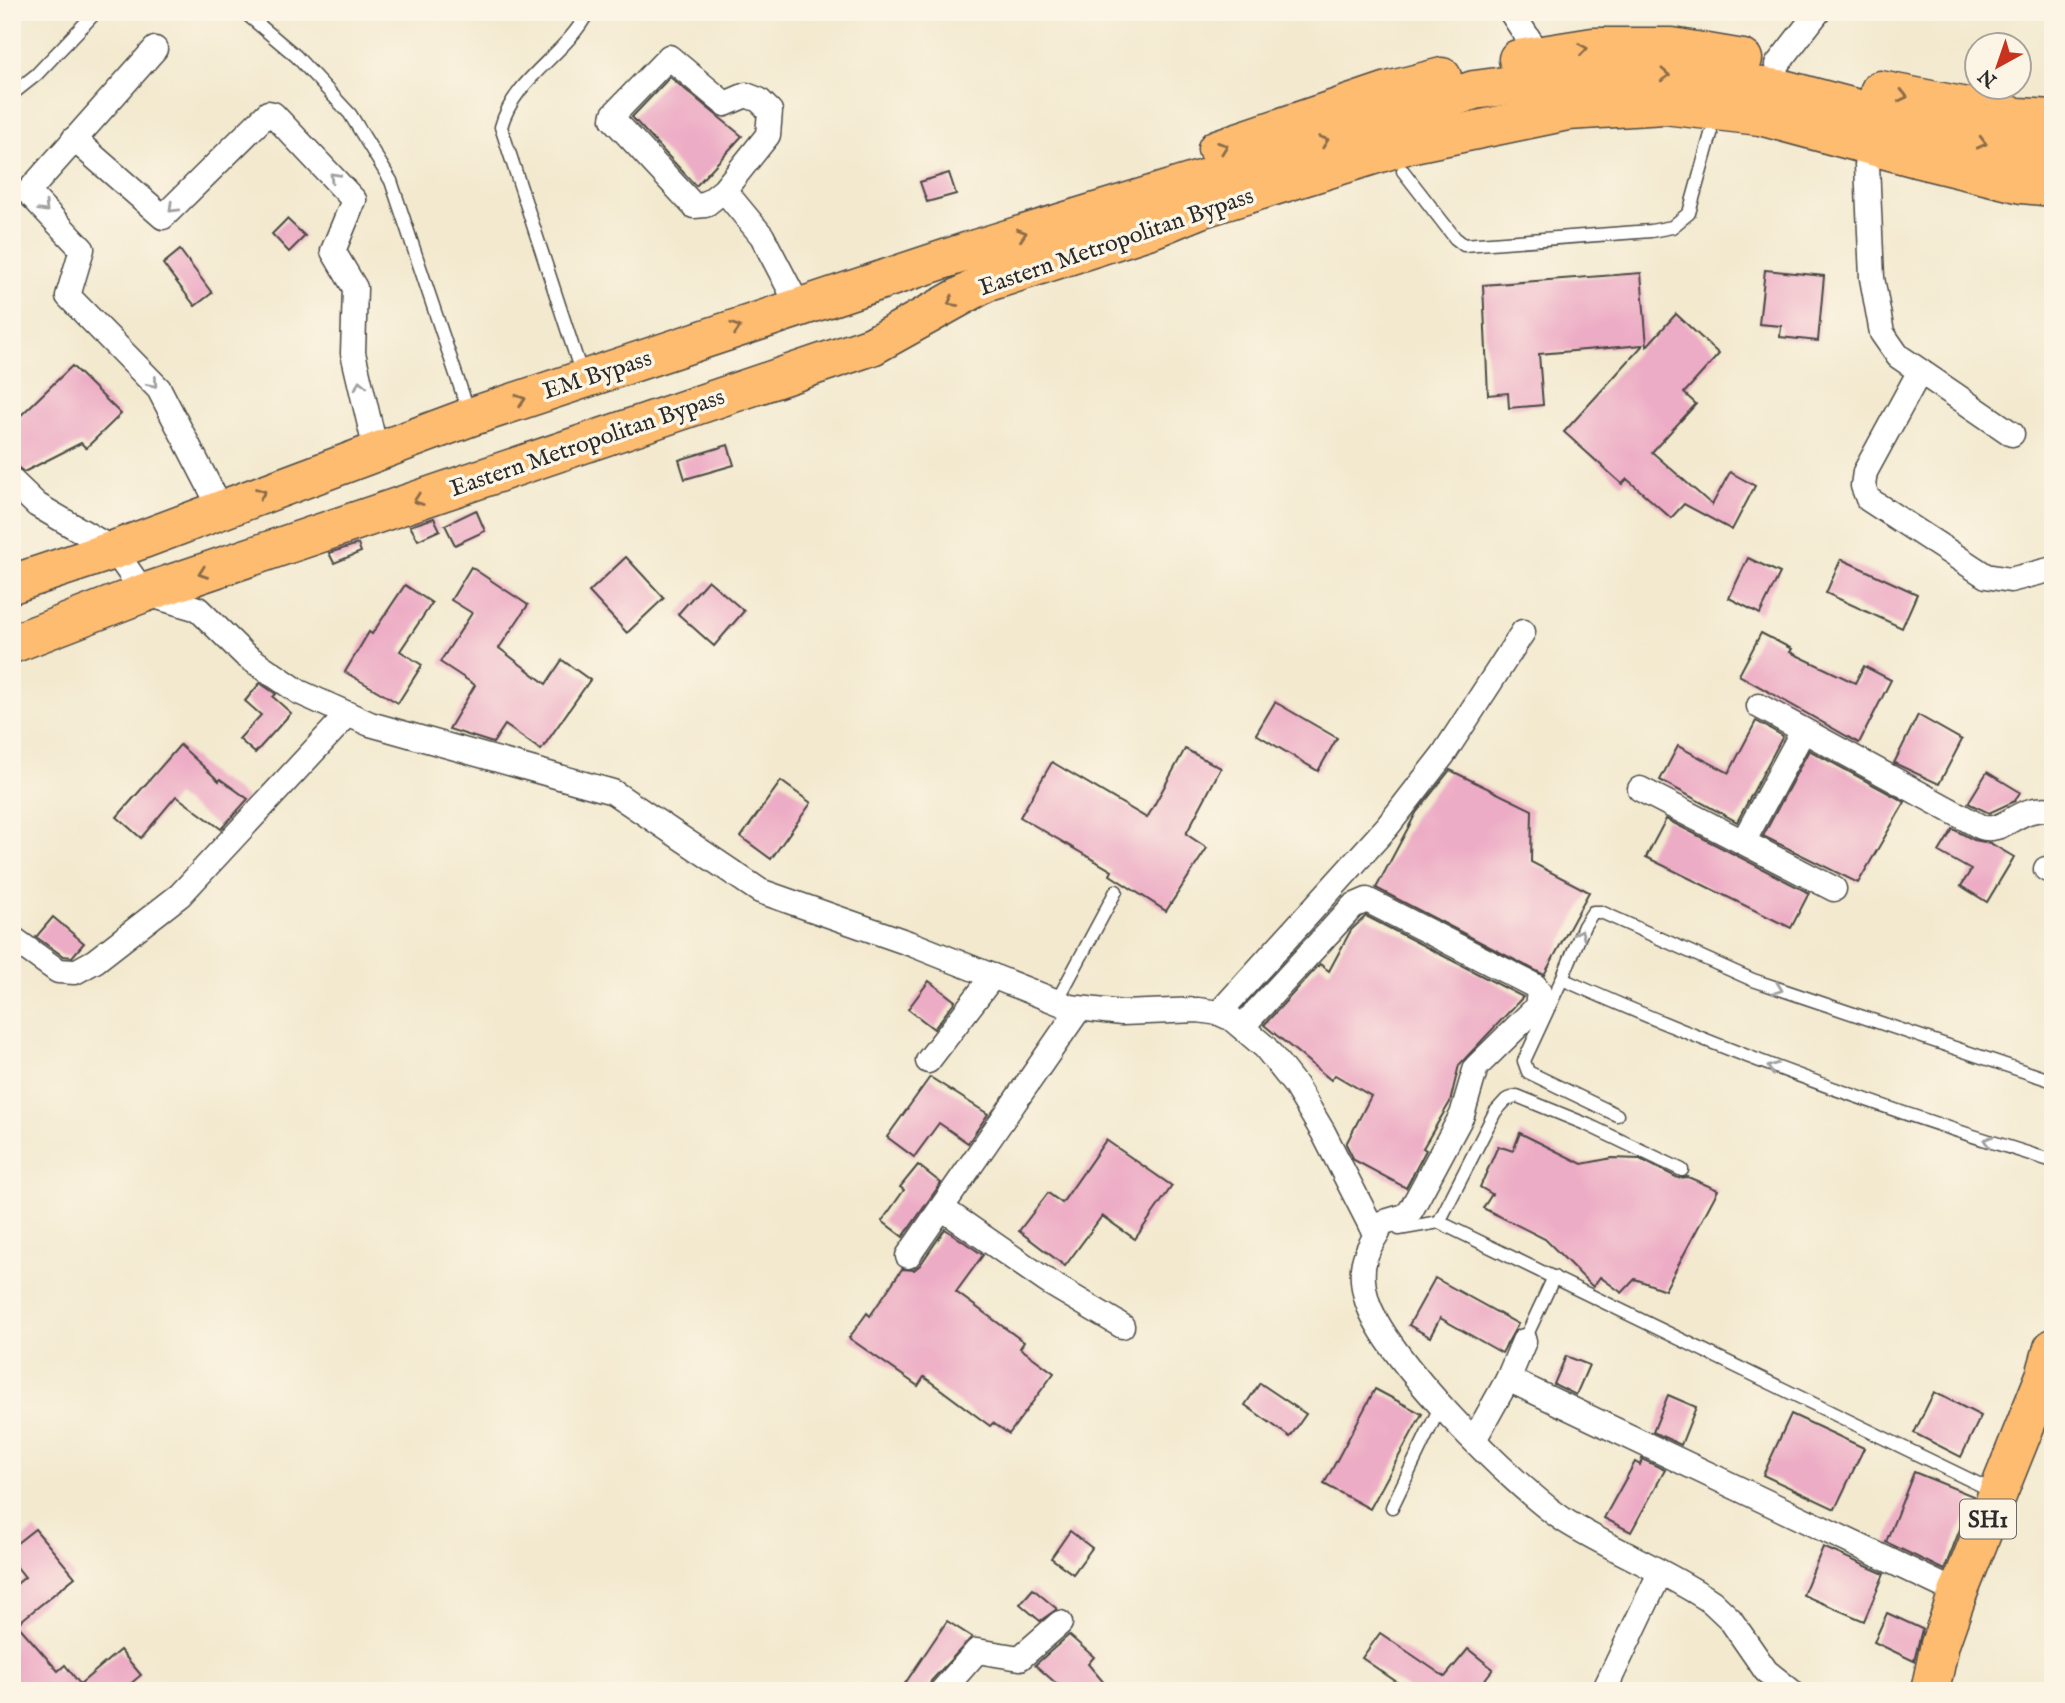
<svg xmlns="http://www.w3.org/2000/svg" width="2065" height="1703" font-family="'IM FELL English',serif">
	<rect width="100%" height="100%" fill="#fcf5e5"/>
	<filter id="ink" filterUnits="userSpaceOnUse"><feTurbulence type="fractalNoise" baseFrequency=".0143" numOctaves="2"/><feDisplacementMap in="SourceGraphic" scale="14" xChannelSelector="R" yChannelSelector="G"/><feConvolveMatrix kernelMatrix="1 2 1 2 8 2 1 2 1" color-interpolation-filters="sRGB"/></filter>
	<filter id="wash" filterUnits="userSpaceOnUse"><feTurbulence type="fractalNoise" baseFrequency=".00686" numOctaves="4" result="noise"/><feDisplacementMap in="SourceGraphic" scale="28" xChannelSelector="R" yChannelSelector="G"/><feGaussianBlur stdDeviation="1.57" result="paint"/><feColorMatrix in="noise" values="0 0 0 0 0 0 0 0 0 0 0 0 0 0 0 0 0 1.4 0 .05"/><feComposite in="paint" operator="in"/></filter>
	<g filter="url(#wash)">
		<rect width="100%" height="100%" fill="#f3e9cf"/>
		<g id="blocks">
			<g fill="#edacc5">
				<polygon points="670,77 742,136 696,186 632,117"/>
				<polygon points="949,173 956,194 927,202 920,182"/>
				<polygon points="287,219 305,236 289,252 272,234"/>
				<polygon points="180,250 212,293 195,306 163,264"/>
				<polygon points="1765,270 1824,276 1818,341 1780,337 1781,326 1759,324"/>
				<polygon points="1641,273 1647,346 1676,314 1719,354 1684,393 1696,404 1652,452 1712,505 1730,472 1755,486 1732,530 1684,504 1671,518 1627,479 1622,484 1564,432 1643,345 1539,354 1543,405 1509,408 1508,393 1488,395 1483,285"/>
				<polygon points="72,366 121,414 86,448 81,443 24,472 12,463 12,424"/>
				<polygon points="728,445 734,465 685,479 679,460"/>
				<polygon points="476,510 485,531 455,545 445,525"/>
				<polygon points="434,518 440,530 418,540 410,526"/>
				<polygon points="358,544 361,552 334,563 329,553"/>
				<polygon points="626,557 664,598 627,633 589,592"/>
				<polygon points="1748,558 1780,573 1760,614 1729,598"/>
				<polygon points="1841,559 1917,594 1902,628 1826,593"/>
				<polygon points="471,567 528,605 499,648 546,684 562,660 590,680 541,750 505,725 493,743 449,729 475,685 440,662 472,613 451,600"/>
				<polygon points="708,580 744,611 714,646 678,614"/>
				<polygon points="405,585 432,603 400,651 422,665 398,703 345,672 369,632 372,634"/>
				<polygon points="1761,633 1792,649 1790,652 1855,683 1864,666 1891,680 1859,743 1739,675"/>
				<polygon points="260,683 276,694 273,697 291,713 255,753 239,739 261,715 245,701"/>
				<polygon points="1275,702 1337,738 1318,771 1256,734"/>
				<polygon points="1918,715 1962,740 1939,784 1894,763"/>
				<polygon points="1756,721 1783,736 1737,822 1660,780 1678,746 1729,773"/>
				<polygon points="180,745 219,781 220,779 248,799 221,829 176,796 141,838 117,817"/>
				<polygon points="1185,749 1221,768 1186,834 1207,848 1166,911 1110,875 1112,871 1020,817 1052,762 1147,818"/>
				<polygon points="1809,750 1905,802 1858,883 1763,836"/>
				<polygon points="1450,770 1532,810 1531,862 1589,892 1544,975 1376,888 1416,813"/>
				<polygon points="1987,772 2020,792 2015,801 1989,813 1968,803"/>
				<polygon points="781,781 811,803 771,859 741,837"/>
				<polygon points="1666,819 1809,893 1791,928 1646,857"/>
				<polygon points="1953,829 1974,840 1990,843 2014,857 1987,902 1961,886 1971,870 1939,852"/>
				<polygon points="1366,916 1523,997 1459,1065 1450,1102 1423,1148 1426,1150 1406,1188 1354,1160 1346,1144 1371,1096 1335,1075 1331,1080 1264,1025 1320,964 1329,971 1351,930"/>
				<polygon points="53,917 84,943 72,957 63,956 36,937"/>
				<polygon points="929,981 955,1001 934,1029 908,1009"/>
				<polygon points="930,1077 988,1114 968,1143 939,1123 914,1157 887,1137"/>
				<polygon points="1520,1133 1582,1164 1612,1158 1640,1159 1678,1178 1688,1177 1718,1190 1665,1290 1635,1279 1622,1293 1600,1277 1593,1287 1545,1239 1483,1208 1492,1194 1480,1187 1498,1146 1513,1151"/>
				<polygon points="1106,1140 1172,1186 1135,1239 1102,1216 1065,1266 1019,1231 1048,1193 1062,1203"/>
				<polygon points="918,1165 941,1183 903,1237 882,1221 904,1190 900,1187"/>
				<polygon points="945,1229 983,1255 956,1292 1024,1342 1020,1348 1054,1373 1009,1434 993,1423 990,1426 924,1377 918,1386 849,1338 867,1313 870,1316 902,1269 914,1270 920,1265"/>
				<polygon points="1435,1278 1518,1324 1502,1353 1440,1318 1430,1337 1409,1325"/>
				<polygon points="1566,1356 1589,1365 1576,1395 1554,1384"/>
				<polygon points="1260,1383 1306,1414 1290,1437 1245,1405"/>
				<polygon points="1375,1389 1422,1414 1370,1509 1324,1484"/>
				<polygon points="1934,1392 1981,1416 1961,1457 1914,1433"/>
				<polygon points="1668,1395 1696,1407 1681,1445 1653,1432"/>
				<polygon points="1791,1414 1864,1448 1835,1509 1763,1475"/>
				<polygon points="1642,1459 1665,1470 1631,1532 1604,1518 1635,1462 1640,1465"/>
				<polygon points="1914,1472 1973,1496 1944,1570 1886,1542"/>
				<polygon points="35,1529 75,1577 17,1624 58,1671 65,1665 80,1684 120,1650 141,1675 122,1691 12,1691 12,1588 25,1577 12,1561 12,1547"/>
				<polygon points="1070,1531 1092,1548 1073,1574 1051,1558"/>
				<polygon points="1823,1547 1884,1574 1864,1621 1803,1595"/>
				<polygon points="1033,1589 1057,1609 1040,1621 1020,1604"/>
				<polygon points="1887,1613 1922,1629 1914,1661 1874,1642"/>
				<polygon points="947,1621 972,1637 931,1681 928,1691 900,1691"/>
				<polygon points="1380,1633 1445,1677 1468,1649 1493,1669 1476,1691 1410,1691 1362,1658"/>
				<polygon points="1069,1635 1094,1657 1088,1664 1111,1691 1065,1691 1035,1665"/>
			</g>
		</g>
	</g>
	<g filter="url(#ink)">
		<use href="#blocks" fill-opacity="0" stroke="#494844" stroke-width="2"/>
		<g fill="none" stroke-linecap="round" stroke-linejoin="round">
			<g stroke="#494844" stroke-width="15">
				<g id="lane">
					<polyline points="244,12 296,56 350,114 391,181 469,413"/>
					<polyline points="12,94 36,75 96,12"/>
					<polyline points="1403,171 1455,238 1464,245 1651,231 1672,227 1689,213 1711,134"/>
					<path d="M582 375 501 127C514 78 565 56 588 12"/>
					<polyline points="1562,979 1524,1061 1528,1072 1617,1115"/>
					<polyline points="1057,1001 1116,891"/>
					<path d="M2053 1081 1753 980 1601 912H1593L1584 926 1562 979C1722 1051 1885 1110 2053 1161"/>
					<polyline points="1439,1222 1495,1112 1506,1100 1517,1096 1588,1125 1682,1170"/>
					<polyline points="1399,1229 1439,1222 1993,1491"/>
					<polyline points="1524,1341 1554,1277"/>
					<polyline points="1392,1507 1441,1405"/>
				</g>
			</g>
			<g stroke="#494844" stroke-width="27">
				<g id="street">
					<polyline points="1511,12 1540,56"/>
					<polyline points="155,49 28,192 82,249 68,296 159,389 221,509"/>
					<polyline points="1777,65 1818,12"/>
					<polyline points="74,139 163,217 268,113 273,114 354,200 333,251 355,288 353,353 376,451"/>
					<polyline points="1867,165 1872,278 1882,333 1898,356 2012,434"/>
					<polyline points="724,190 768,135 770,111 759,100 746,95 725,104 669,57 614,114 613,119 694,206 705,205 724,190 762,236 799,307"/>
					<polyline points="1920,371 1865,472 1863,486 1868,499 1986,576 2010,580 2053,569"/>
					<path d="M12 481 37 505 114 550 144 593 198 609 245 655 299 692 370 724 613 792 760 891 914 945 1070 1007 1122 1013 1198 1010 1219 1013 1232 1019 1265 1047 1295 1085 1323 1132 1371 1226 1378 1232C1363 1255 1359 1270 1366 1297 1380 1354 1516 1489 1567 1522 1614 1551 1666 1571 1712 1602L1730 1619 1766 1671 1791 1691"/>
					<path d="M1759 706 1981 827C2004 835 2018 804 2053 810"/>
					<polyline points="1640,789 1834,889"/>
					<polyline points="1743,842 1803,731"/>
					<polyline points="2046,869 2053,872"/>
					<polyline points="12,938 58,971 75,972 95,961 180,895 348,714"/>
					<polyline points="1219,1013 1387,827 1443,755 1523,632"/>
					<polyline points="1242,1027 1353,906 1367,900 1535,986 1539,992 1537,1007 1476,1067 1462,1115 1411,1210 1405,1216 1371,1226"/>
					<polyline points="928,1061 993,976"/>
					<polyline points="943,1209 1048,1282 1122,1326"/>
					<polyline points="908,1256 1079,1009"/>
					<polyline points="1508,1379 1524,1341"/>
					<polyline points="1474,1440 1508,1379 1958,1593"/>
					<polyline points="942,1691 977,1651 1020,1658 1060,1623"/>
					<polyline points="1604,1691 1660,1573"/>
				</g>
			</g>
			<g stroke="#494844" stroke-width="41">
				<g id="primary">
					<polyline points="1518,59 1593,47 1672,47 1743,59"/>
					<polyline points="1880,90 2018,117 2053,119"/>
					<polyline points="1217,149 1388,91 1442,77"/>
					<polyline points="12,584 114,550 470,417 969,251 1278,156 1474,90 1558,79 1662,74 1787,90 2021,152 2053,156"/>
					<polyline points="12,644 144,593 872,346 985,283 1154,228 1200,209 1409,144 1568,111 1664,105 1760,116 1916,158 2022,184 2053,187"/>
					<polyline points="1930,1691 1940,1644 1958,1593 2045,1376 2053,1348"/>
				</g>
			</g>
			<use href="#lane" stroke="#fff" stroke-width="12"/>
			<use href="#street" stroke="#fff" stroke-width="24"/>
			<use href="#primary" stroke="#febc70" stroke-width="38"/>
		</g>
		<defs><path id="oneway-chevron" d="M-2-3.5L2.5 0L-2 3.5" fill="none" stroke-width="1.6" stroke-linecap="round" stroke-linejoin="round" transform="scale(1.75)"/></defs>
		<g stroke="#8a6c4a">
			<use href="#oneway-chevron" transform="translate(1583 49) rotate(-8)"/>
			<use href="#oneway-chevron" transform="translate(1665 75) rotate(3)"/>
			<use href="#oneway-chevron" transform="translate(1903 96) rotate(13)"/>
			<use href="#oneway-chevron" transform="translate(1324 141) rotate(-19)"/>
			<use href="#oneway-chevron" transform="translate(1982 143) rotate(14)"/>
			<use href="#oneway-chevron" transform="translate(1223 147) rotate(-20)"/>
			<use href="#oneway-chevron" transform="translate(1022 234) rotate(-17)"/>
			<use href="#oneway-chevron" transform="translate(952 302) rotate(151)"/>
			<use href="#oneway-chevron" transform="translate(736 328) rotate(-18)"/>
			<use href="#oneway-chevron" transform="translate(521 400) rotate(-18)"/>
			<use href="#oneway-chevron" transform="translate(261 493) rotate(-21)"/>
			<use href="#oneway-chevron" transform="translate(418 500) rotate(161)"/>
			<use href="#oneway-chevron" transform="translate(203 573) rotate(161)"/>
		</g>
		<g stroke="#a0a0a0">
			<use href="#oneway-chevron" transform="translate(334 177) rotate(-134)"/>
			<use href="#oneway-chevron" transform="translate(44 208) rotate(46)"/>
			<use href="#oneway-chevron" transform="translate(173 208) rotate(136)"/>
			<use href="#oneway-chevron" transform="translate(153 383) rotate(49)"/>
			<use href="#oneway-chevron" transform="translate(360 385) rotate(-103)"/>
			<use href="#oneway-chevron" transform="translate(1580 934) rotate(-66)"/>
			<use href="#oneway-chevron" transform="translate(1778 989) rotate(20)"/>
			<use href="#oneway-chevron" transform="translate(1772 1068) rotate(-160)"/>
			<use href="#oneway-chevron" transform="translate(1988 1141) rotate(-163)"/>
		</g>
	</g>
	<g text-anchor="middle" stroke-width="7" stroke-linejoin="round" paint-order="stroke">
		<rect fill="#fcf5e5" stroke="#6a6863" stroke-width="2" x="1960" y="1499.5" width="56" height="39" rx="5"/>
		<g font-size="23" font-weight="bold" fill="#2b2b2b">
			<text x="1988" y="1527">SH1</text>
		</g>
		<g font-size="24" fill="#2b2b2b" stroke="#fcf5e5">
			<text transform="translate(1116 241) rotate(-19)" y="8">Eastern Metropolitan Bypass</text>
			<text transform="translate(597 374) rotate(-18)" y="8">EM Bypass</text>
			<text transform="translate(587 442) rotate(-19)" y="8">Eastern Metropolitan Bypass</text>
		</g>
	</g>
	<rect width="2065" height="1703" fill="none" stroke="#fcf5e5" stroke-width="42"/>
	<g transform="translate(1998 66) rotate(220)"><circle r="33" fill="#fcf5e5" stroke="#a8a49b" stroke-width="2"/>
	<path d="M0-5L12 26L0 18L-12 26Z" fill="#c8321e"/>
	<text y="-10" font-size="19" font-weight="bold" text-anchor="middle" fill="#2b2b2b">N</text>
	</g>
</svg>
